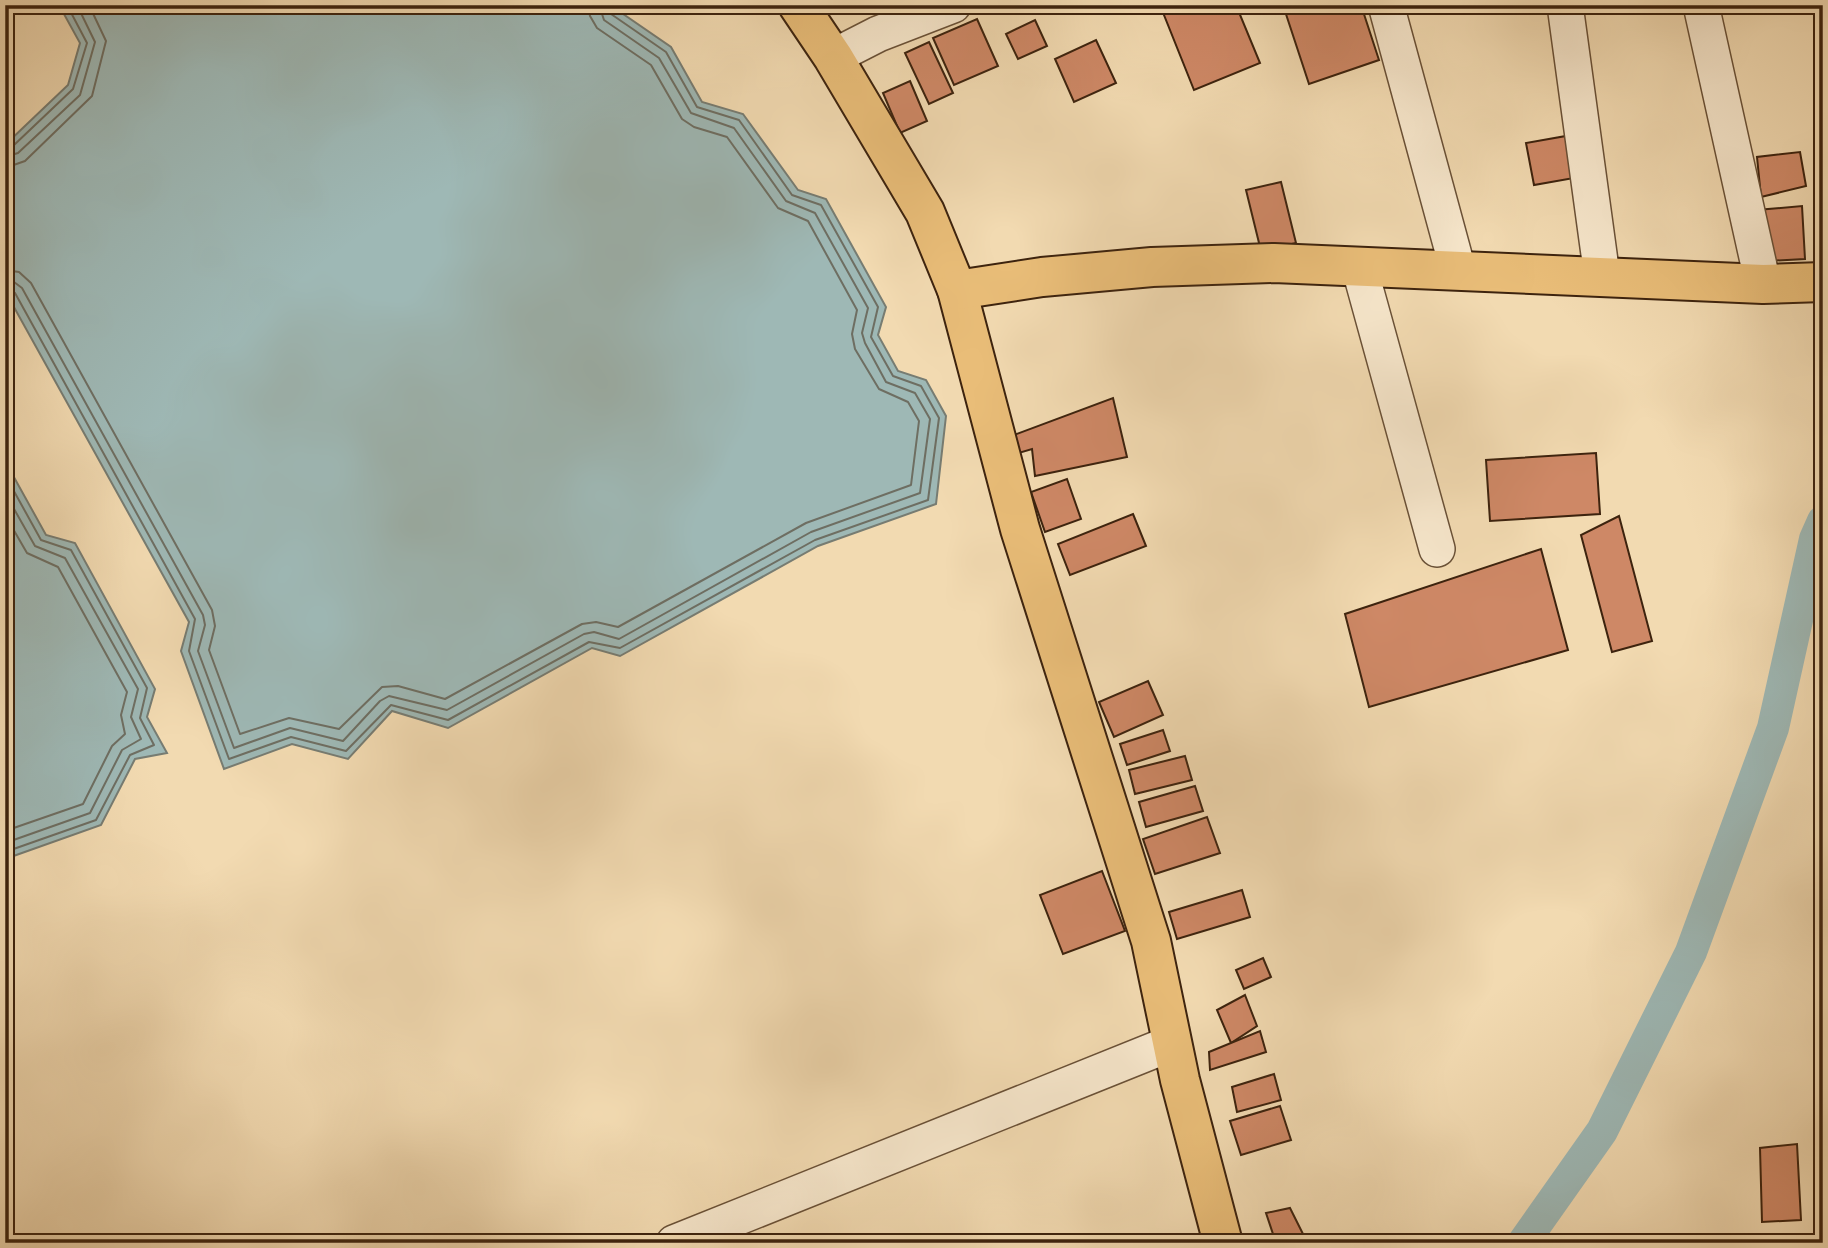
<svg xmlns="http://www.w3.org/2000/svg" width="1828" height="1248" font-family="'EB Garamond',serif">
	<rect width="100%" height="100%" fill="#f2dab1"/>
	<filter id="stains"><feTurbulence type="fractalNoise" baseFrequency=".00286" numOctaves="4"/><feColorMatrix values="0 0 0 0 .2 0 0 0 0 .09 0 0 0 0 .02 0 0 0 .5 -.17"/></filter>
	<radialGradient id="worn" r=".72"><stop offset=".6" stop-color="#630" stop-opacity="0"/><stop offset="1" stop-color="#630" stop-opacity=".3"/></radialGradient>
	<g fill="#9eb8b5" stroke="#777c72" stroke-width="2">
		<polygon points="59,5 610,5 671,47 702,102 743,114 798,190 826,199 886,307 878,335 898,371 926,380 946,416 936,504 818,546 620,656 592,648 448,728 392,711 348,759 292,744 224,769 181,651 189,622 5,291 5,145 68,85 80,43"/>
		<polygon points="5,461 46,535 75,543 155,689 147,717 167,753 135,759 101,825 5,859"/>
	</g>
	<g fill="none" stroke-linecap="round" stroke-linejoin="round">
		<g stroke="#6e6e62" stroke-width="2">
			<polyline points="5,148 13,146 73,89 87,43 67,5"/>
			<polyline points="5,157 18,153 80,95 95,42 77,5"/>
			<polyline points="5,168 25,161 92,96 106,41 89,5"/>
			<polyline points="5,270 19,272 31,283 212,610 215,626 209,650 240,734 289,718 339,729 382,687 398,686 445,699 582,624 596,622 618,627 806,523 911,485 919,421 908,402 879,389 855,349 852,334 857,310 808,221 778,208 727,137 694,127 682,119 651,65 597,28 590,16 588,5"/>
			<polyline points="5,280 14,282 22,288 203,615 205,625 198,651 234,748 290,728 343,741 380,701 389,696 447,710 584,634 594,632 619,639 811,532 920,493 930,419 915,393 886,382 865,343 862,333 868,308 815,213 786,201 734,128 691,113 659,58 604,20 599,5"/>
			<polyline points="5,289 15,293 195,619 189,651 229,759 291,737 346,751 391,705 448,720 589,642 620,648 815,540 928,500 939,418 921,386 893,376 871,337 878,307 821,205 792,195 739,120 697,107 666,52 611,14 608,5"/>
			<polyline points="5,475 41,540 71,550 147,688 140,718 154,745 130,755 96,820 5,852"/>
			<polyline points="5,493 35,546 65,558 138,689 131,717 141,739 122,750 90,813 5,843"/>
			<polyline points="5,515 27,553 58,567 127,692 121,715 125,734 112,746 83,804 5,831"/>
		</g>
		<polyline stroke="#9eb8b5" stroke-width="32" points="1523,1243 1602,1131 1691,952 1773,728 1815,539 1823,521"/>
	</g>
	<g fill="#ce8866" stroke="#3d230e" stroke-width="2">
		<polygon points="1160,5 1236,5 1260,63 1194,90"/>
		<polygon points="1283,5 1361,5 1379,60 1309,84"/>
		<polygon points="977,19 998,66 954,85 933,38"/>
		<polygon points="1035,20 1047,46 1018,59 1006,34"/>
		<polygon points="1096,40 1116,83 1074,102 1055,59"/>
		<polygon points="929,42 953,93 929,104 905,53"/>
		<polygon points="910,81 927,121 900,133 883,93"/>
		<polygon points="1566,136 1574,178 1534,185 1526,143"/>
		<polygon points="1800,152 1806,186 1761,197 1757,157"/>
		<polygon points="1281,182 1296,243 1261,251 1246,190"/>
		<polygon points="1802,206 1805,259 1767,261 1757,210"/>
		<polygon points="1113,398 1127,457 1035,476 1032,449 1015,454 1014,435"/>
		<polygon points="1596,453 1600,514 1490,521 1486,460"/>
		<polygon points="1067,479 1081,519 1045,532 1031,492"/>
		<polygon points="1133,514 1146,546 1070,575 1058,544"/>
		<polygon points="1619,516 1652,641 1612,652 1581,535"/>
		<polygon points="1541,549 1568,650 1369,707 1345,614"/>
		<polygon points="1148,681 1163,715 1114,737 1099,702"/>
		<polygon points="1163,730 1170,751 1127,765 1120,744"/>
		<polygon points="1185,756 1192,780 1135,794 1129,770"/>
		<polygon points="1195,786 1203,811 1146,827 1139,802"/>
		<polygon points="1207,817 1220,853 1155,874 1143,839"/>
		<polygon points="1102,871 1125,931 1063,954 1040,895"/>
		<polygon points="1242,890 1250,917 1177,939 1169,912"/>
		<polygon points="1263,958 1271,977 1244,989 1236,970"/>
		<polygon points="1245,995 1257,1026 1231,1043 1217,1010"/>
		<polygon points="1260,1031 1266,1052 1210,1070 1209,1052"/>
		<polygon points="1274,1074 1281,1100 1237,1112 1232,1087"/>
		<polygon points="1280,1106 1291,1140 1241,1155 1230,1121"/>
		<polygon points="1797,1144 1801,1220 1762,1222 1760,1148"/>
		<polygon points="1290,1208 1305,1238 1292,1243 1276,1243 1266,1213"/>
	</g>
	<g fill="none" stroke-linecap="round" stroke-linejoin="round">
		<g stroke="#6a5137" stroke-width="38">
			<g id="minor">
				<polyline points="1386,5 1458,270"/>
				<polyline points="1565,5 1602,276"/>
				<polyline points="1701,5 1763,284"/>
				<polyline points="833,57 878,34 953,5"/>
				<polyline points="1359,266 1437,549"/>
				<polyline points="674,1243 1172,1043"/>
			</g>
		</g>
		<g stroke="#3d230e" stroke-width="42">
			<g id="major">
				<polyline points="798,5 833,57 925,212 957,290 1020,529 1151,941 1180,1080 1223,1243"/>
				<polyline points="957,290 1042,277 1152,267 1274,263 1763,284 1823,282"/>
			</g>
		</g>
		<use href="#minor" stroke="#f7e7cc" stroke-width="35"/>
		<use href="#major" stroke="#e9bd78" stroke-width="38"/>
	</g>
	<rect width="1828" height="1248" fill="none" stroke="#f2dab1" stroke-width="28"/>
	<rect x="7" y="7" width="1814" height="1234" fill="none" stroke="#3d230e" stroke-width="3.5"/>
	<rect x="14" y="14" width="1800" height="1220" fill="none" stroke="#3d230e" stroke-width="2"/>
	<rect width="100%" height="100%" filter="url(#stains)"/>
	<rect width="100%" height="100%" fill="url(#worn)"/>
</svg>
